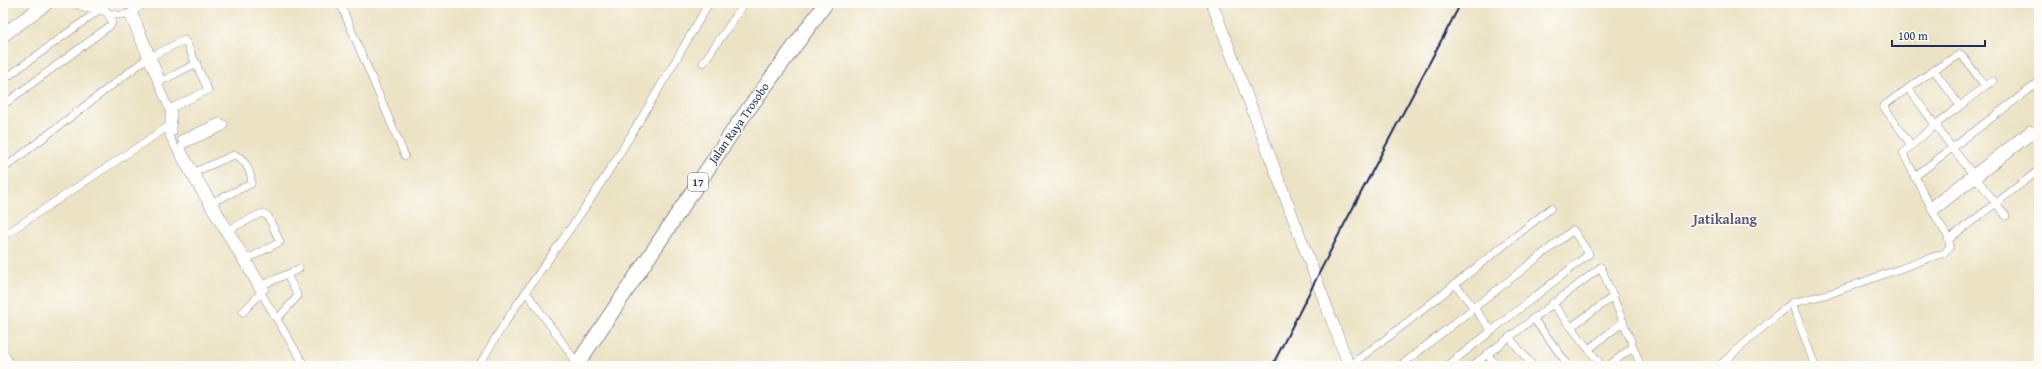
<svg xmlns="http://www.w3.org/2000/svg" width="2042" height="369" font-family="'Gentium Book Plus',serif">
	<rect width="100%" height="100%" fill="#fdfcf7"/>
	<filter id="ink" filterUnits="userSpaceOnUse"><feTurbulence type="fractalNoise" baseFrequency=".025" numOctaves="2"/><feDisplacementMap in="SourceGraphic" scale="8" xChannelSelector="R" yChannelSelector="G"/><feConvolveMatrix kernelMatrix="1 2 1 2 8 2 1 2 1" color-interpolation-filters="sRGB"/></filter>
	<filter id="wash" filterUnits="userSpaceOnUse"><feTurbulence type="fractalNoise" baseFrequency=".012" numOctaves="4" result="noise"/><feDisplacementMap in="SourceGraphic" scale="16" xChannelSelector="R" yChannelSelector="G"/><feGaussianBlur stdDeviation="0.9" result="paint"/><feColorMatrix in="noise" values="0 0 0 0 0 0 0 0 0 0 0 0 0 0 0 0 0 1.4 0 .05"/><feComposite in="paint" operator="in"/></filter>
	<g filter="url(#wash)">
		<rect width="100%" height="100%" fill="#ece3c4"/>
	</g>
	<g filter="url(#ink)">
		<g fill="none" stroke-linecap="round" stroke-linejoin="round">
			<g stroke="#848991" stroke-width="8">
				<g id="street">
					<polyline points="74,3 87,9 93,7"/>
					<path d="M89 3C94 8 99 9 105 12 125 19 130 13 146 3"/>
					<polyline points="340,3 405,156"/>
					<polyline points="133,11 162,81 197,63"/>
					<polyline points="128,14 169,109 169,126"/>
					<polyline points="3,31 42,3"/>
					<polyline points="3,39 52,3"/>
					<polyline points="703,63 745,3"/>
					<polyline points="3,80 99,10"/>
					<polyline points="1985,86 1993,81"/>
					<polyline points="1908,88 1953,149 2006,216"/>
					<polyline points="3,105 111,25 112,22 102,3"/>
					<polyline points="173,111 173,132"/>
					<polyline points="181,139 219,122 224,124 224,126 221,128 182,145"/>
					<polyline points="1911,145 1883,106 1934,70 1961,54 1985,86 1960,106"/>
					<polyline points="182,150 265,289"/>
					<polyline points="3,169 146,59 184,40 186,42 208,90 169,109"/>
					<path d="M190 174 234 155C244 156 253 175 251 184L212 202"/>
					<polyline points="1914,177 2039,82"/>
					<polyline points="1930,206 2030,129 2035,133 1934,212"/>
					<polyline points="224,232 262,213 268,216 280,242 247,259"/>
					<polyline points="3,236 169,126 169,136 190,175 305,366"/>
					<polyline points="1949,239 2039,170"/>
					<polyline points="1455,284 1492,331"/>
					<polyline points="258,287 299,269"/>
					<polyline points="526,292 578,364"/>
					<polyline points="1552,303 1602,366"/>
					<polyline points="1792,303 1815,366"/>
					<polyline points="243,312 261,293"/>
					<polyline points="1533,318 1569,366"/>
					<polyline points="277,319 297,297 297,294 287,275"/>
					<polyline points="1571,327 1614,296"/>
					<polyline points="1509,337 1533,366"/>
					<polyline points="1589,349 1623,322"/>
					<polyline points="3,352 12,366"/>
					<polyline points="1487,354 1497,366"/>
					<path d="M479 366C511 308 553 255 590 200 632 136 671 69 709 3"/>
					<polyline points="1349,366 1391,335 1551,208"/>
					<polyline points="1400,366 1573,230 1589,254 1447,366"/>
					<polyline points="1472,366 1601,267 1641,366"/>
					<polyline points="1608,366 1633,347"/>
					<polyline points="1719,366 1778,314 1792,303 1832,293 1944,253 1950,247 1948,236 1938,221 1903,153 1935,125 1960,106 1934,70"/>
				</g>
			</g>
			<g stroke="#848991" stroke-width="12">
				<polyline id="secondary" points="1212,3 1349,366"/>
			</g>
			<g stroke="#848991" stroke-width="16">
				<polyline id="highway" points="576,366 739,122 826,3"/>
			</g>
			<use href="#street" stroke="#fff" stroke-width="7"/>
			<use href="#secondary" stroke="#fff" stroke-width="11"/>
			<use href="#highway" stroke="#fff" stroke-width="14"/>
			<polyline stroke="#1b2f5e" stroke-width="2" points="1272,366 1336,240 1461,3"/>
		</g>
	</g>
	<g text-anchor="middle" stroke-width="3" stroke-linejoin="round" paint-order="stroke">
		<rect fill="#fdfcf7" stroke="#5f6c8c" stroke-width="1" x="688" y="173" width="20" height="18" rx="3"/>
		<g font-size="11" font-weight="bold" fill="#1b2f5e">
			<text x="698" y="186">17</text>
		</g>
		<g font-size="12" fill="#1b2f5e" stroke="#fdfcf7">
			<text transform="translate(739 123) rotate(-55)" y="4">Jalan Raya Trosobo</text>
		</g>
		<g font-size="14" font-weight="bold" fill="#5c557b" stroke="#fdfcf7">
			<text x="1725" y="224">Jatikalang</text>
		</g>
	</g>
	<rect width="2042" height="369" fill="none" stroke="#fdfcf7" stroke-width="16"/>
	<path d="M1892 40v6h93v-6" fill="none" stroke="#1b2f5e" stroke-width="2"/>
	<text x="1898" y="40" font-size="12" fill="#1b2f5e" stroke="#fdfcf7" stroke-width="3" paint-order="stroke">100 m</text>
</svg>
